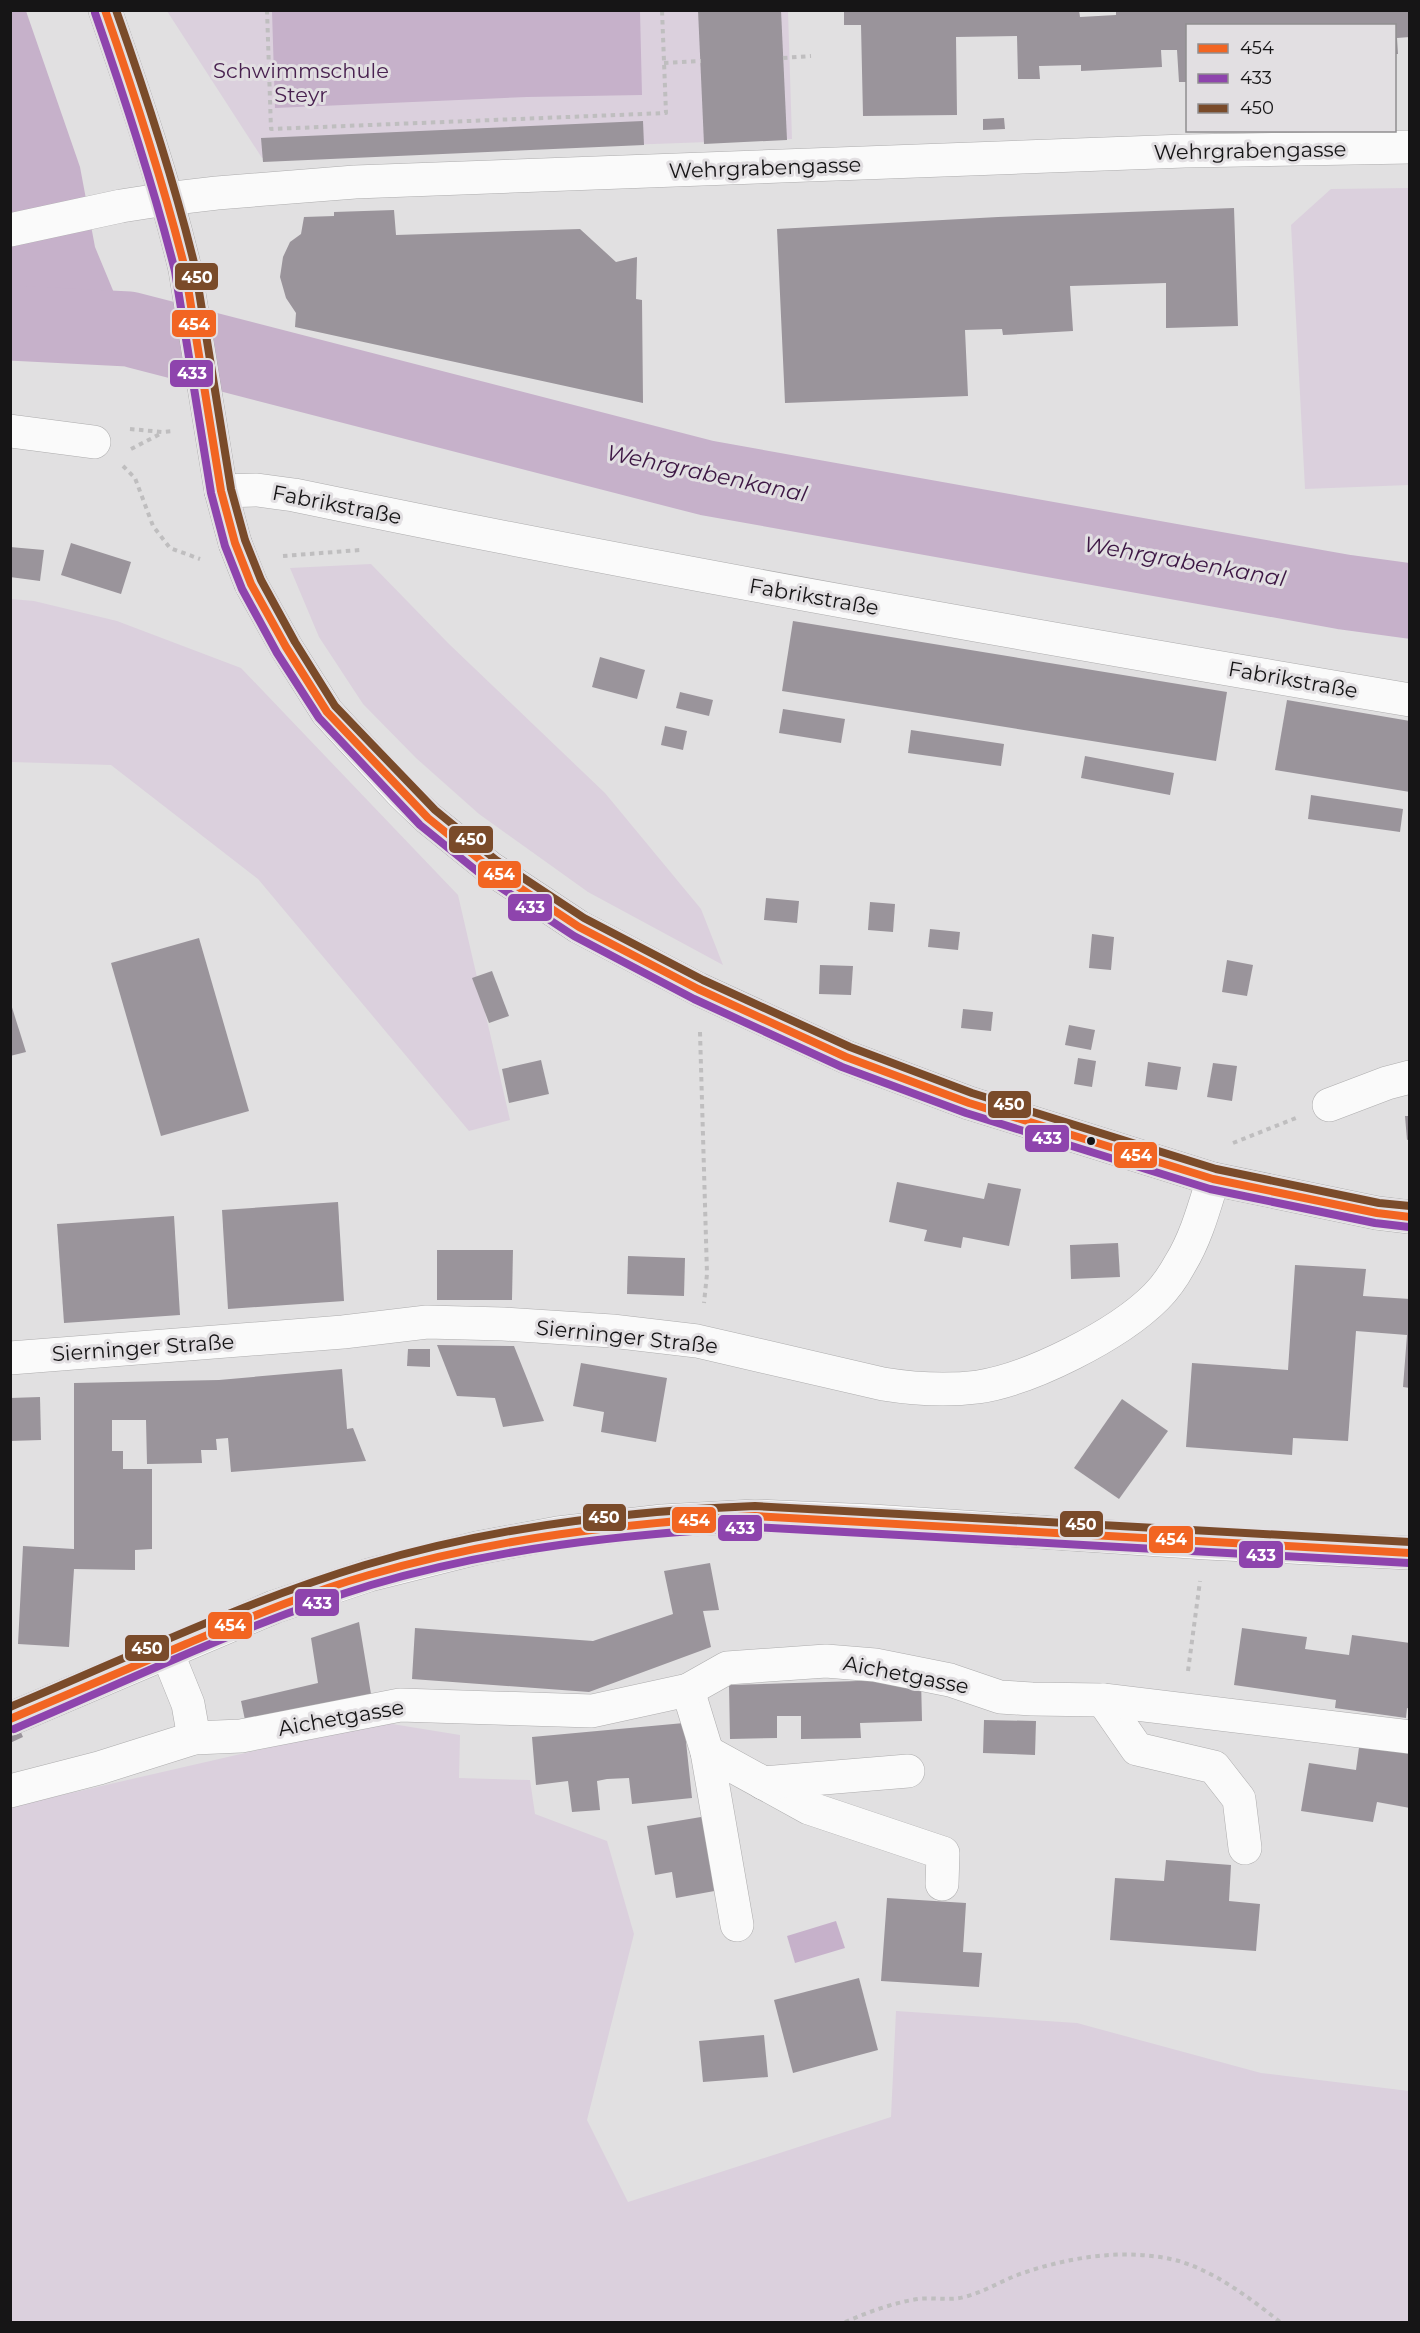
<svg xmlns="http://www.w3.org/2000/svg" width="1420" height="2333" font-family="Montserrat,sans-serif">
	<rect width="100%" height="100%" fill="#e1e0e1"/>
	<g fill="#dbd0dd">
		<polygon points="167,11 788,11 792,139 262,158"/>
		<polygon points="1409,188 1409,485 1305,489 1291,225 1331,189"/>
		<polygon points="371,564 449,644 605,793 701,909 723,965 588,892 479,814 416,758 363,704 319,637 290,568"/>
		<polygon points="11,599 34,601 117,621 241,668 458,895 510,1120 469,1131 258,879 111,765 11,762"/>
		<polygon points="380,1722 460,1735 459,1778 530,1780 535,1814 607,1841 634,1934 587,2120 628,2202 891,2117 896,2011 1077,2023 1261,2073 1409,2091 1409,2322 11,2322 10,1807"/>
	</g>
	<g fill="#c6b1ca">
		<polygon points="11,11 26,11 80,167 95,247 129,329 11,323"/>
		<polygon points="272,11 640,11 642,95 527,97 275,108"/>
		<polygon points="836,1921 845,1948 795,1963 787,1936"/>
	</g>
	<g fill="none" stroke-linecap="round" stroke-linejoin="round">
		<polyline stroke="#c6b1ca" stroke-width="75" points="10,323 129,329 707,478 1344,592 1410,601"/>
	</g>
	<g fill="#9a949b">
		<polygon points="698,10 781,10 787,140 704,144"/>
		<polygon points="844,10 1079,10 1080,17 1116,15 1116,10 1410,10 1410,37 1397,38 1398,54 1394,54 1394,26 1188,26 1188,82 1179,82 1177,50 1161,50 1162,67 1081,71 1081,65 1039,66 1040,79 1018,79 1017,36 956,37 957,115 863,116 861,25 844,25"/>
		<polygon points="1004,118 1005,129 983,130 983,119"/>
		<polygon points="643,121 644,145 263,162 261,138"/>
		<polygon points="1234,208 1238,326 1166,328 1166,283 1070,286 1073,331 1003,335 1002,329 965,330 968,396 785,403 777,229 998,217"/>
		<polygon points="394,210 396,235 580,229 616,262 637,257 636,299 642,300 643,403 295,327 296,313 286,298 280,277 283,257 290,242 301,234 304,217 334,216 334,212"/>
		<polygon points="71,543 131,562 121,594 61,575"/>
		<polygon points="10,547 44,550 40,581 10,577"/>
		<polygon points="793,621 1227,692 1216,761 782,691"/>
		<polygon points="600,657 645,670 637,699 592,687"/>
		<polygon points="680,692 713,700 709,716 676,708"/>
		<polygon points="1287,700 1410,721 1410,792 1275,770"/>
		<polygon points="783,709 845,719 841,743 779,733"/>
		<polygon points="665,726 687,731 683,750 661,745"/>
		<polygon points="911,730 1004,744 1001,766 908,753"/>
		<polygon points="1085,756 1174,773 1170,795 1081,778"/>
		<polygon points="1311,795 1403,809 1400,832 1308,819"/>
		<polygon points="766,898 799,901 797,923 764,920"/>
		<polygon points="870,902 895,904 893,932 868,930"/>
		<polygon points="930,929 960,932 958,950 928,947"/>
		<polygon points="1092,934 1114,937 1111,970 1089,968"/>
		<polygon points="199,938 249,1111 161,1136 111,963"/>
		<polygon points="1227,960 1253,965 1247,996 1222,992"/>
		<polygon points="820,965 853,966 851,995 819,994"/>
		<polygon points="492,971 509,1016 489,1023 472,978"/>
		<polygon points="10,1001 26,1052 10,1056"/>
		<polygon points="963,1009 993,1012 991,1031 961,1028"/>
		<polygon points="1069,1025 1095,1030 1091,1050 1065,1045"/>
		<polygon points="1078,1058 1096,1061 1092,1087 1074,1084"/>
		<polygon points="541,1060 549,1094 509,1103 502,1069"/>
		<polygon points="1148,1062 1181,1067 1177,1090 1145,1086"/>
		<polygon points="1213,1063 1237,1066 1232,1101 1207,1097"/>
		<polygon points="1405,1116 1410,1116 1410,1139 1407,1140"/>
		<polygon points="897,1182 984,1199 988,1183 1021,1189 1009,1246 963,1237 961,1248 924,1241 927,1230 889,1222"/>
		<polygon points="338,1202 344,1301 228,1309 222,1210"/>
		<polygon points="174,1216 180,1315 64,1323 57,1224"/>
		<polygon points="1118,1243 1120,1277 1071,1279 1070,1245"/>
		<polygon points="437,1250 513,1250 512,1300 437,1300"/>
		<polygon points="628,1256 685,1258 684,1296 627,1294"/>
		<polygon points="1295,1265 1366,1269 1363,1296 1410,1299 1410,1388 1403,1387 1407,1335 1356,1331 1348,1441 1293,1438 1292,1455 1186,1447 1192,1363 1288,1370"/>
		<polygon points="437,1345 514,1346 544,1421 503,1427 495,1398 457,1396"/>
		<polygon points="408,1349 430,1349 430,1367 407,1366"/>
		<polygon points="581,1363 667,1378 656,1442 601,1432 604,1412 573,1406"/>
		<polygon points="342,1369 347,1429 353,1428 366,1461 231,1472 228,1438 216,1439 217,1450 201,1450 202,1463 147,1464 146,1420 112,1420 112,1451 123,1451 123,1469 152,1469 152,1549 135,1550 135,1570 74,1569 69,1647 18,1644 23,1546 74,1549 74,1383 219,1380"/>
		<polygon points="40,1397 41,1440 10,1441 10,1398"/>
		<polygon points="1122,1399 1168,1431 1119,1499 1074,1468"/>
		<polygon points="710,1563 719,1610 703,1611 711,1647 589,1692 412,1679 415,1628 593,1641 673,1614 664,1571"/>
		<polygon points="359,1622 371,1694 245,1720 241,1701 318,1683 311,1638"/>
		<polygon points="1242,1628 1307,1637 1305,1649 1349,1655 1352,1635 1410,1643 1410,1709 1407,1708 1406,1718 1335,1708 1336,1700 1234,1685"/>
		<polygon points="921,1679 922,1721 860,1723 861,1738 801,1739 801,1716 777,1716 777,1738 730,1739 729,1685"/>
		<polygon points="984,1720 1036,1721 1035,1755 983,1753"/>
		<polygon points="16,1721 23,1737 10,1743 10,1724"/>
		<polygon points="684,1723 692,1798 632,1804 629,1778 607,1779 597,1781 600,1810 572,1812 568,1781 536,1785 532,1737"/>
		<polygon points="1360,1740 1410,1748 1410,1808 1377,1802 1373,1822 1301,1811 1309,1763 1356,1770"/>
		<polygon points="707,1816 720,1890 676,1898 672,1872 655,1875 647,1826"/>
		<polygon points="1166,1860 1231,1865 1229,1901 1260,1904 1256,1951 1110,1940 1115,1878 1164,1881"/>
		<polygon points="887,1898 966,1903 963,1952 982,1953 979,1987 881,1981"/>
		<polygon points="859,1978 878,2050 793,2073 774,2000"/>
		<polygon points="764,2035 768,2077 703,2082 699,2041"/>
	</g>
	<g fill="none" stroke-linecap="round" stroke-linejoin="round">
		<g stroke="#adacad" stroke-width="34">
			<g id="minor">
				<polyline points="10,230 121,206 166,199 217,193 355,182 1185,151 1410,147"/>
				<polyline points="10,431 94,442"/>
				<path d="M221 491 257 490 294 495C665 572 1037 637 1410 700"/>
				<polyline points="1329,1105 1387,1083 1410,1077"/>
				<path d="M10 1358 343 1332 427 1322 503 1324 612 1331 697 1341 883 1384C914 1389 946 1391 978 1387 1031 1379 1118 1335 1156 1297 1165 1288 1174 1275 1180 1264 1196 1238 1204 1208 1213 1179"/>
				<polyline points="167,1652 188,1704 194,1738"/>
				<polyline points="688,1690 707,1752 737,1925"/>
				<polyline points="1103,1700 1137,1749 1214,1767 1239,1799 1245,1848"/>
				<polyline points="707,1752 809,1808 943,1853 942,1884"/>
				<polyline points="763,1783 908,1771"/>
				<polyline points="10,1791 99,1768 194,1738 241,1736 400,1705 592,1711 688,1690 727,1668 826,1661 875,1665 950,1680 1000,1697 1032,1699 1103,1700 1410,1737"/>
			</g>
		</g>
		<g stroke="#adacad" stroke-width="34">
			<g id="major">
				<path d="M105 10C135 96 164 181 185 269L221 491 235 543"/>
				<polyline points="251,584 286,647 327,712 401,792 428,818 490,868 579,927 698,989 846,1057 969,1103 1213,1179 1377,1213 1410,1217"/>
				<polyline points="10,1719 274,1607 369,1575 477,1548 558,1533 663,1521 755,1516 872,1521 1207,1543 1410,1553"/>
			</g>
		</g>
		<g stroke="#bfbebf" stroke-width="4" stroke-dasharray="4.5 4.5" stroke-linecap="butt">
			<polyline points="267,10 271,129 666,113 662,10"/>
			<polyline points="783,58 811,56"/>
			<polyline points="664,63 701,61"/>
			<polyline points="130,429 162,432 173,431"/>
			<polyline points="131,449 162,433"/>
			<polyline points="123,466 135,478 153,526 170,548 200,559"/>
			<polyline points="283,556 360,550"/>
			<polyline points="700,1032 707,1274 704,1303"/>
			<polyline points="1233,1143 1296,1118"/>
			<polyline points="1188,1671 1200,1581"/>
			<path d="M845 2322C869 2312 892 2303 918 2299 933 2297 949 2301 964 2297 985 2292 1002 2280 1023 2273 1070 2257 1125 2248 1175 2260 1213 2270 1250 2298 1280 2322"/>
		</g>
		<use href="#minor" stroke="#fafafa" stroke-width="33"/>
		<use href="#major" stroke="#fafafa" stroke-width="33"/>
		<g stroke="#adacad" stroke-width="34" stroke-linecap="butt">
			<polyline id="major-bridge" points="235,543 251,584"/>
		</g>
		<use href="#major-bridge" stroke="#fafafa" stroke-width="33"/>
		<g stroke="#e2dfe2" stroke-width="12">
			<g id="bus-1">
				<path d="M105 10C135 96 163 181 185 269L221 491 235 543 251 584 286 647 327 712 428 818 490 868 579 927 698 989 846 1057 969 1103 1213 1179 1377 1213 1410 1217"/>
				<path d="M10 1719C69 1694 128 1669 186 1644 246 1619 306 1593 369 1575 496 1538 623 1523 755 1516L1410 1553"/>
			</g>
		</g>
		<g stroke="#e2dfe2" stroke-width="12">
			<g id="bus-2">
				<path d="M95 13C125 99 153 184 175 271L211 493 225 546 242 589 277 653 319 718 420 825 483 876 574 936 694 999 842 1067 966 1113 1210 1189 1375 1223 1409 1227"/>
				<path d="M14 1729C132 1679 249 1622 371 1585 496 1548 625 1534 755 1527L1409 1563"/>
			</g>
		</g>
		<g stroke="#e2dfe2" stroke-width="12">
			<g id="bus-3">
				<path d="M116 10C146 95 174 180 195 267L231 489 245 540 261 580 295 642 335 706 435 810 496 860 584 918 703 980 850 1047 972 1093 1216 1169 1379 1203 1410 1206"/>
				<path d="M10 1707C127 1658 243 1602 365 1565 492 1527 624 1511 755 1506L1410 1542"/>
			</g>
		</g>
		<use href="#bus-1" stroke="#f26522" stroke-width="8"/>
		<use href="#bus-2" stroke="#8e44ad" stroke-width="8"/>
		<use href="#bus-3" stroke="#7a4b2a" stroke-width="8"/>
	</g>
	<circle fill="#161516" stroke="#e2dfe2" stroke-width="2" cx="1091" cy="1141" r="5"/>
	<g text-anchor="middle" stroke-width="6" stroke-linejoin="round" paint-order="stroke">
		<g font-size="21" fill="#492250" stroke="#e2dfe2">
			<text x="301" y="78">Schwimmschule<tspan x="301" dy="24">Steyr</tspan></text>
		</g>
		<g font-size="21" fill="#161516" stroke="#e2dfe2">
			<text transform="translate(1250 151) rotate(-1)" y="7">Wehrgrabengasse</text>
			<text transform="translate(765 168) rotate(-2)" y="7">Wehrgrabengasse</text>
			<text transform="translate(337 505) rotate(11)" y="7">Fabrikstraße</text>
			<text transform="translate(814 597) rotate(10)" y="7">Fabrikstraße</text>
			<text transform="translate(1293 680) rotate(10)" y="7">Fabrikstraße</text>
			<text transform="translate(627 1337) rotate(6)" y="7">Sierninger Straße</text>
			<text transform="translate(143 1348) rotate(-4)" y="7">Sierninger Straße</text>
			<text transform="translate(906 1675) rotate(11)" y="7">Aichetgasse</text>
			<text transform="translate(341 1718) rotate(-10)" y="7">Aichetgasse</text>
		</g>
		<g font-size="22" font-style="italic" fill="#3d1744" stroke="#e2dfe2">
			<text transform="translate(707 473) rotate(12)" y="8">Wehrgrabenkanal</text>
			<text transform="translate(1185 561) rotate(10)" y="8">Wehrgrabenkanal</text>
		</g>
	</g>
	<g stroke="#e2dfe2" stroke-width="2">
		<rect x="174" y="262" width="45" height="29" rx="6" fill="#7a4b2a"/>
		<rect x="171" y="309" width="46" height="29" rx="6" fill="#f26522"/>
		<rect x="169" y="359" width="45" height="29" rx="6" fill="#8e44ad"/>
		<rect x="448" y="825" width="46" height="29" rx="6" fill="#7a4b2a"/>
		<rect x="477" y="860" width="45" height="29" rx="6" fill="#f26522"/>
		<rect x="507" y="893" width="46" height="29" rx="6" fill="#8e44ad"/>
		<rect x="987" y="1090" width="45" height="29" rx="6" fill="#7a4b2a"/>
		<rect x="1024" y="1124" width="46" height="29" rx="6" fill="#8e44ad"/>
		<rect x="1113" y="1141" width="45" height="28" rx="6" fill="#f26522"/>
		<rect x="582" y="1503" width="45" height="29" rx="6" fill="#7a4b2a"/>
		<rect x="671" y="1506" width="46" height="28" rx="6" fill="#f26522"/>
		<rect x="1059" y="1510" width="45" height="28" rx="6" fill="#7a4b2a"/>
		<rect x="717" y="1514" width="46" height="28" rx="6" fill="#8e44ad"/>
		<rect x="1148" y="1525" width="46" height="29" rx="6" fill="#f26522"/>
		<rect x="1238" y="1540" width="46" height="29" rx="6" fill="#8e44ad"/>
		<rect x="294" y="1588" width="46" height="29" rx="6" fill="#8e44ad"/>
		<rect x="207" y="1611" width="46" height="29" rx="6" fill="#f26522"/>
		<rect x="124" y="1634" width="46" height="28" rx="6" fill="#7a4b2a"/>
	</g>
	<g font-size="16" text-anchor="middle" font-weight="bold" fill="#fff">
		<text x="197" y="283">450</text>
		<text x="194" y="330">454</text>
		<text x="192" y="379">433</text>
		<text x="471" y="845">450</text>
		<text x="499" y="880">454</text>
		<text x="530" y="913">433</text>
		<text x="1009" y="1110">450</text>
		<text x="1047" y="1144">433</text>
		<text x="1136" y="1161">454</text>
		<text x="604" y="1523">450</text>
		<text x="694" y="1526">454</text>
		<text x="1081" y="1530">450</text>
		<text x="740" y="1534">433</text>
		<text x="1171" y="1545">454</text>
		<text x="1261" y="1561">433</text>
		<text x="317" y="1609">433</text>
		<text x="230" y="1631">454</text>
		<text x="147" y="1654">450</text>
	</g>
	<rect width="1420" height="2333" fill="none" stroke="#161516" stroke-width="24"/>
	<rect x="1186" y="24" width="210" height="108" fill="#e2dfe2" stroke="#908e90" stroke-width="1.5"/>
	<rect x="1198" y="44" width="30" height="9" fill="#f26522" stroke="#908e90" stroke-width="1.5"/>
	<text x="1240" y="54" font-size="18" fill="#161516">454</text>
	<rect x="1198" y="74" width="30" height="9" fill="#8e44ad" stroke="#908e90" stroke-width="1.5"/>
	<text x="1240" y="84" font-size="18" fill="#161516">433</text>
	<rect x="1198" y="104" width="30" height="9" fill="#7a4b2a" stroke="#908e90" stroke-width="1.5"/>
	<text x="1240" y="114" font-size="18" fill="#161516">450</text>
</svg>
